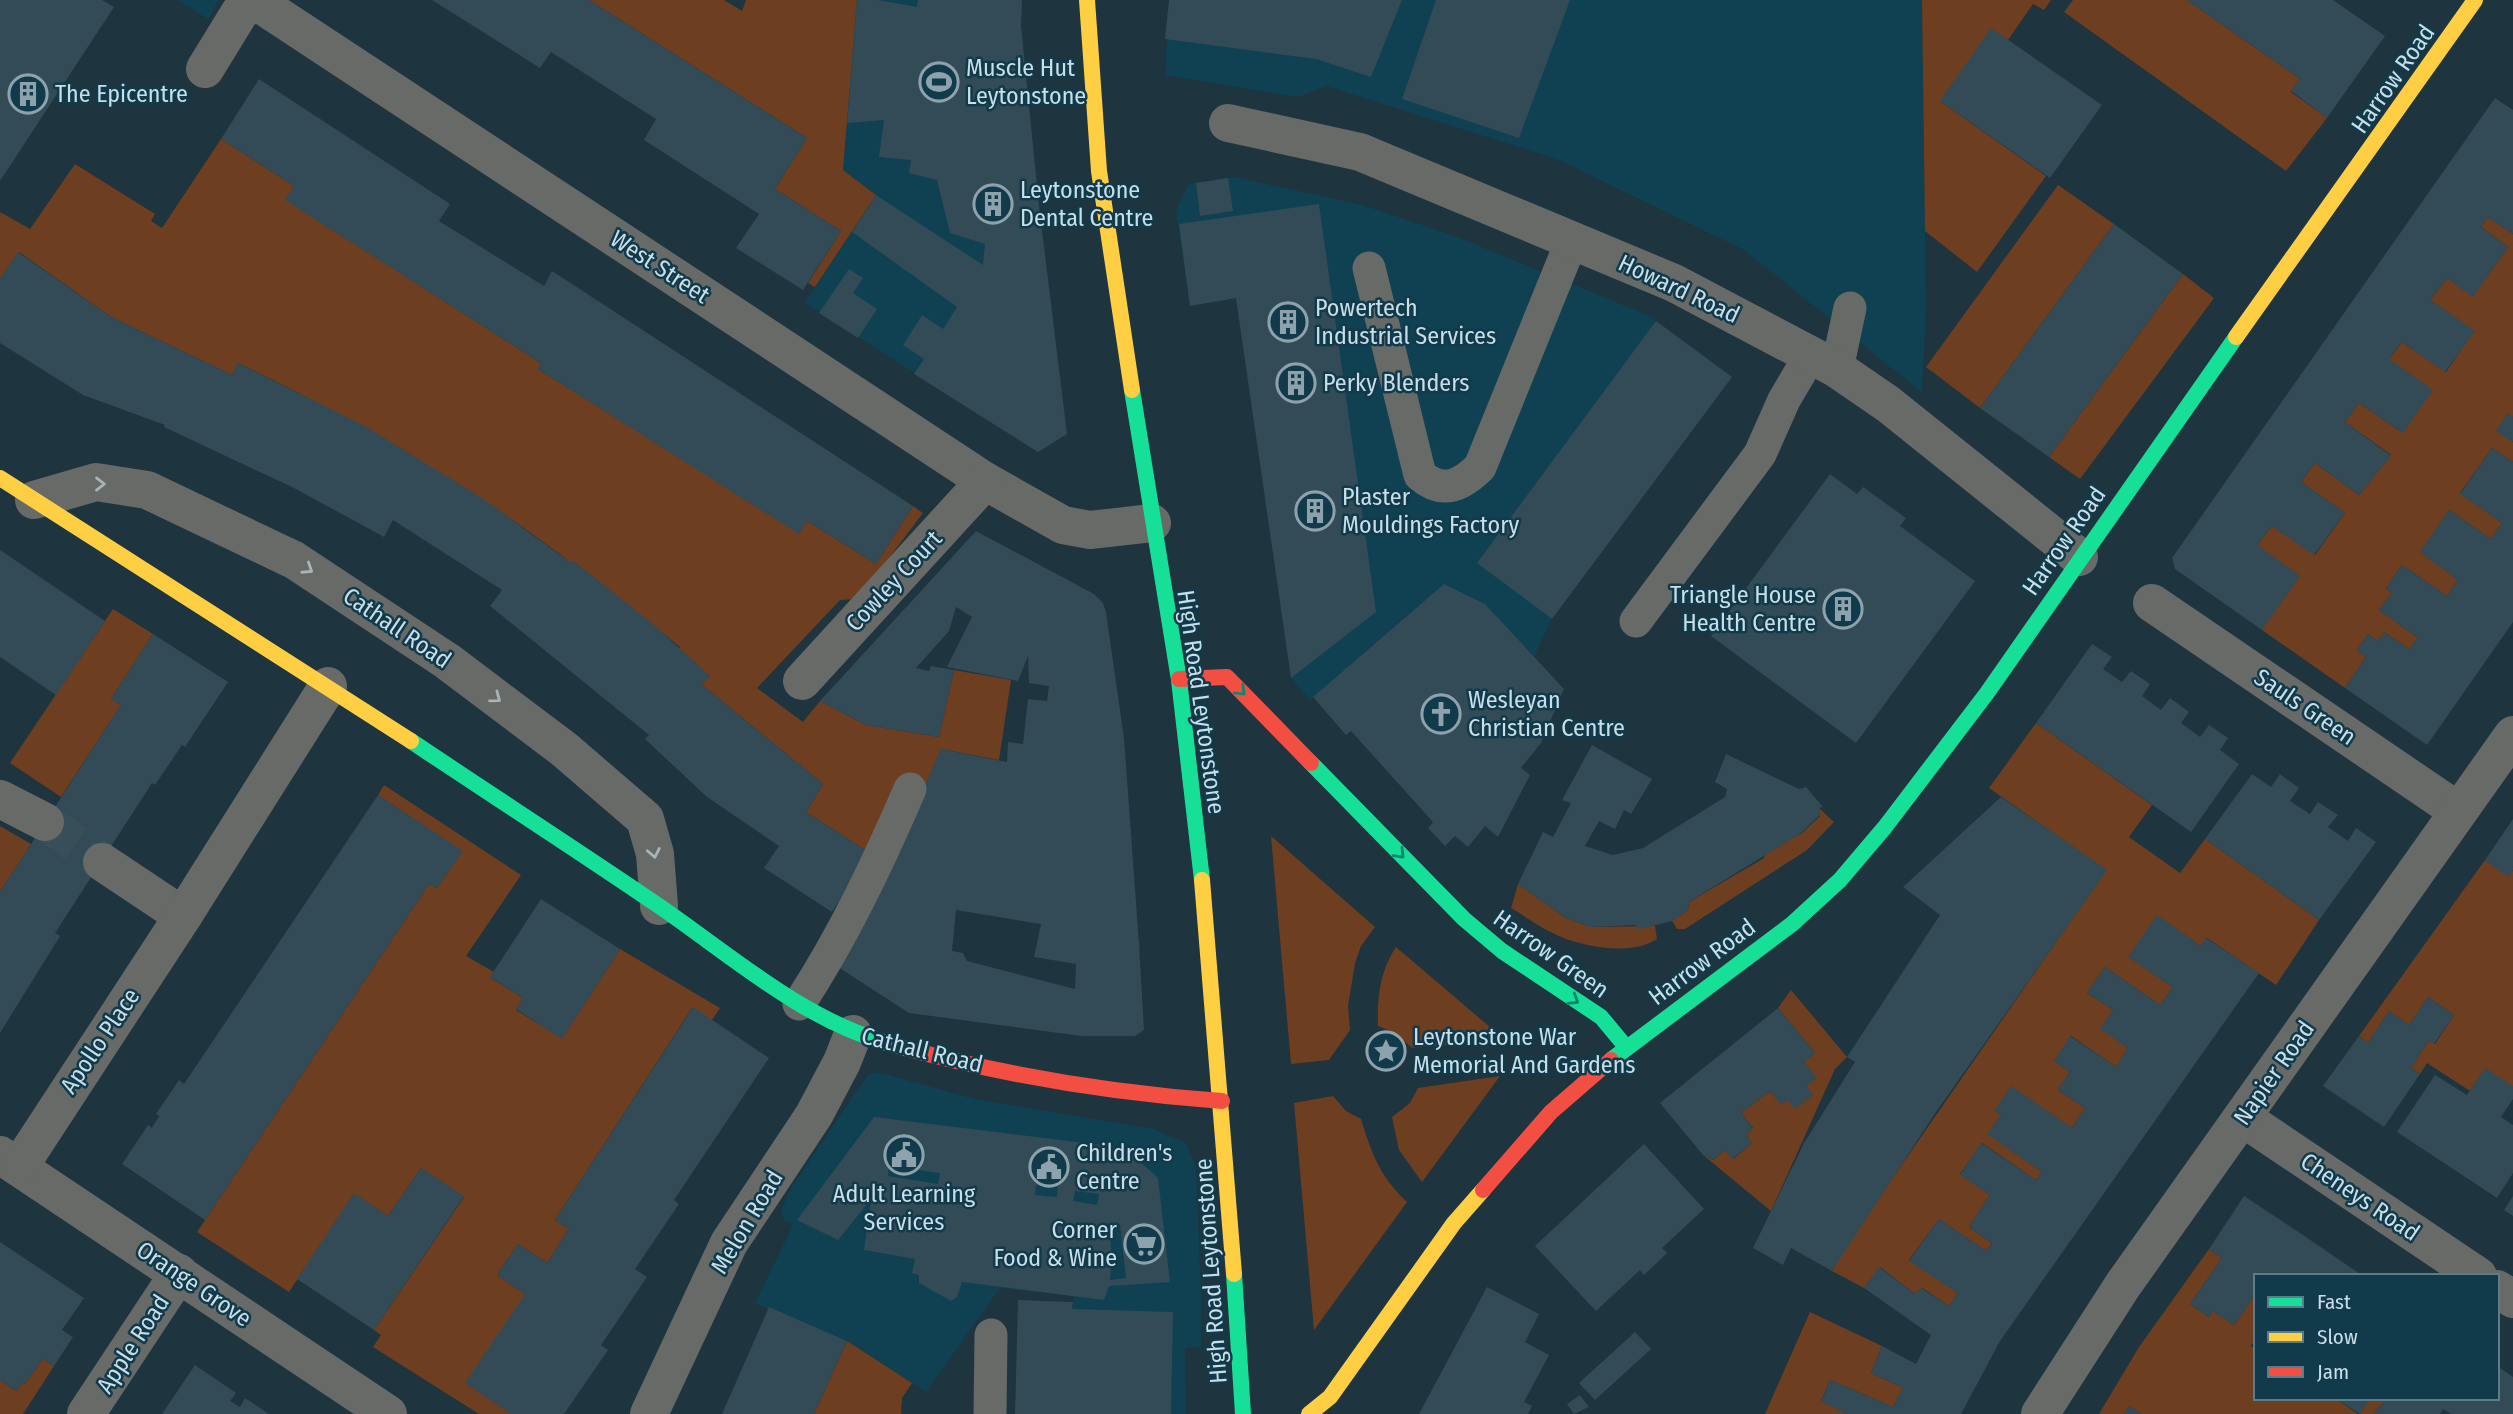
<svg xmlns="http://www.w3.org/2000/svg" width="2513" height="1414" font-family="'Fira Sans Condensed',sans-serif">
	<rect width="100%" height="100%" fill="#1e343e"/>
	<g fill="#0f4153">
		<polygon points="178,0 219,0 208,19"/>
		<polygon points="857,0 1022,0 1021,26 1039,206 1067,434 1038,452 805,303 876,195 843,170"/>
		<polygon points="1169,0 1922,0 1926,308 1922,392 1744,250 1557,159 1326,86 1298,97 1165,75"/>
		<polygon points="1234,177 1363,205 1460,238 1650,316 1732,377 1552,618 1534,657 1485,604 1444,584 1310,700 1291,678 1236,298 1190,306 1176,210 1189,184"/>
		<polygon points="877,1072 975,1099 1153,1129 1186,1143 1196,1168 1201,1293 1201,1347 1185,1348 1186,1414 1069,1414 1073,1296 1000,1288 926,1392 847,1341 755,1303 793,1225 784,1220 781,1210 791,1188 858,1089 868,1075"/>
	</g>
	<g fill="#6e3e21">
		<polygon points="589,0 724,0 742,11 746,0 857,0 843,170 876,195 815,287 808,283 841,231 775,189 807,138"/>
		<polygon points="1922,0 2051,0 2044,10 2033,4 2008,40 1940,101 2046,176 1977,272 1925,231"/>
		<polygon points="2073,0 2187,0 2300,79 2291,92 2327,118 2286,171 2064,12"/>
		<path d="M221 139 294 186 286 200 541 363 538 369 739 495 807 521 876 564 913 506 923 513 858 599 840 600 757 688 803 722 820 701 866 725 939 737 954 670 1011 680 999 760 941 749 926 785 903 778 870 853 806 812 823 784 701 684 709 675 678 650 680 647 573 561 571 563C467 483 356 420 238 363L232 375 111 317 19 252 0 279V212L30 229 75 164 155 214 151 221 162 228Z"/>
		<polygon points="2058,185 2114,224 1980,408 1926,367"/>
		<polygon points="2488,217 2513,234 2513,417 2508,414 2497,431 2513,442 2513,462 2492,448 2460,493 2502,523 2491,539 2449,510 2421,552 2458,580 2447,596 2402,565 2386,588 2392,593 2379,610 2418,638 2409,649 2384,632 2378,641 2368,634 2357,650 2366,657 2345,688 2262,630 2257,545 2272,526 2315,555 2345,513 2301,482 2315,463 2359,495 2391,455 2345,422 2359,403 2403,433 2389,359 2402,342 2446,372 2474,331 2430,300 2447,278 2473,296 2508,247 2481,227"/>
		<polygon points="2183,274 2214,298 2080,479 2049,457"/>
		<polygon points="113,609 153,634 111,699 121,705 61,797 10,763"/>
		<polygon points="2036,723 2152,805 2129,837 2180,873 2205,839 2319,920 2276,985 2207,938 2201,946 2157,916 2129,957 2173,987 2160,1005 2105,967 2087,993 2113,1010 2101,1028 2128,1048 2116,1067 2071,1036 2054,1061 2070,1072 2058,1090 2085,1108 2072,1128 1995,1111 2001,1115 1988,1134 2042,1172 2036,1180 1982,1143 1960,1174 1990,1195 1969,1227 1992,1243 1986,1251 1939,1219 1909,1260 1958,1293 1949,1306 1922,1288 1915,1294 1880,1267 1864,1288 1832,1271 1853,1235 2106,870 1989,788"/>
		<polygon points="384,785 521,875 466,956 494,972 491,978 523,998 516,1010 562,1038 620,949 720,1008 712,1020 692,1008 555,1220 569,1229 547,1263 518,1244 497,1275 525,1294 511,1414 479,1414 373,1347 381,1335 374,1330 464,1197 421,1168 388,1216 354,1194 289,1292 197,1232 429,884 437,888 462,851 378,795"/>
		<polygon points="1819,808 1834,822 1807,850 1685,929 1677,929 1672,921 1688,910 1689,902 1764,858 1767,851 1802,833 1820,816"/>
		<polygon points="0,826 31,844 0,892"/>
		<polygon points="1271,836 1375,927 1361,946 1355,963 1348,1006 1350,1030 1329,1060 1291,1064"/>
		<polygon points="2485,860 2508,876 2513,870 2513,1086 2470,1091 2427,1063 2420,1074 2411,1068 2429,1040 2435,1044 2454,1015 2428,997 2409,1025 2389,1011 2368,1043 2359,1036"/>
		<path d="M1518 884 1566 918 1590 927 1655 926 1657 939C1632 956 1584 947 1559 936 1542 929 1526 917 1511 908Z"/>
		<path d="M1396 947 1505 1040 1412 1048 1396 1033 1378 1026C1377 997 1380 971 1396 947Z"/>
		<polygon points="1791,990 1847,1057 1835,1069 1771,1211 1703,1155 1713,1160 1725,1150 1733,1159 1752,1143 1746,1135 1753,1128 1741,1113 1770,1091 1781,1104 1787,1100 1812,1095 1806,1086 1816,1078 1804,1062 1815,1053 1778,1008"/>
		<polygon points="1500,1076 1422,1182 1399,1150 1392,1117 1410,1103 1418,1088"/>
		<path d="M1333 1096 1346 1111 1361 1119C1372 1155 1380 1176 1407 1202L1314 1330 1294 1103Z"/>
		<polygon points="2209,1249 2222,1258 2190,1304 2209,1317 2213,1311 2234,1325 2256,1293 2256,1338 2251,1346 2256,1350 2256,1398 2335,1398 2358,1414 2141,1414 2130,1406 2124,1414 2099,1414 2139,1347"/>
		<polygon points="1810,1312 1882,1346 1871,1373 1903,1388 1893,1407 1830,1380 1821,1401 1848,1414 1765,1414"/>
		<polygon points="847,1341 912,1383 902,1398 901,1414 814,1414"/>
		<polygon points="43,1359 54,1366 23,1414 0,1414 0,1380 16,1391 22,1383 25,1384"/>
		<polygon points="2370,1398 2388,1398 2373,1414 2360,1414"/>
	</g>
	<g fill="#324b56" fill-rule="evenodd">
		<polygon points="0,0 102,0 114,7 0,181"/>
		<polygon points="432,0 589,0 807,138 775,189 841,231 803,290 736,248 759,214 644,140 656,119 551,52 540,68"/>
		<polygon points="857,0 878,0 917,7 918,0 1022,0 1021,26 1039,206 1067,434 1038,452 914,374 924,359 903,345 922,315 943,329 957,307 852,232 876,195 983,265 985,244 950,233 937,180 909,173 911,160 879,157 884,120 847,123"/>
		<polygon points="1169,0 1402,0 1371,77 1316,59 1165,39"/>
		<polygon points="1436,0 1570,0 1519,138 1402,99"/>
		<polygon points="2187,0 2333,0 2385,36 2327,118 2291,91 2300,79"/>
		<polygon points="1991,28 2102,105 2050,178 1940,101"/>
		<polygon points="259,79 450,204 439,221 544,286 552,271 913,506 876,564 807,521 799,534 538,369 541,363 285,200 294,186 221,139"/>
		<polygon points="2495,98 2513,110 2513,234 2488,217 2481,227 2508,247 2473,297 2447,278 2430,300 2475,331 2445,372 2402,342 2394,352 2389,359 2433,390 2403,433 2359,403 2345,422 2391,456 2359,495 2315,463 2306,475 2301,482 2345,513 2314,555 2272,526 2257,545 2300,576 2262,630 2175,569 2172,558"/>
		<polygon points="1228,178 1233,211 1200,216 1196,183"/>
		<polygon points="1319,204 1376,612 1291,678 1236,298 1190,306 1179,224"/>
		<polygon points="2114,224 2183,274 2049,457 1980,408"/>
		<polygon points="18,252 111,317 232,375 238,363 368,428 485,500 571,563 572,560 654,625 710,676 701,684 823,784 806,812 870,853 832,912 764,868 779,846 707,797 645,739 649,735 490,606 502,590 393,520 384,537 294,488 164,427 165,425 83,395 0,343 0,279"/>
		<polygon points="849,269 863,278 853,293 877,309 858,338 819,313"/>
		<polygon points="1656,321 1732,377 1552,619 1477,563"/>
		<polygon points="2508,413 2513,417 2513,442 2496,431"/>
		<polygon points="2492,448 2513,462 2513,622 2427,745 2345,688 2366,657 2357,650 2368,634 2378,641 2384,632 2409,649 2418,638 2379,610 2392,593 2386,588 2402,565 2447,596 2458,580 2420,552 2449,510 2491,539 2502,523 2460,494"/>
		<polygon points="1830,474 1857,494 1863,487 1906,518 1900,526 1975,581 1856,743 1711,636"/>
		<path d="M976 531 1094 594 1103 603 1106 612 1124 738 1139 943 1144 1030 1135 1036H1081L909 1013 838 967 894 857 941 749 1007 762 1008 742 1023 744 1028 699 1047 701 1049 686 1029 683 1028 656 1018 681 947 667 972 617 956 607 949 631 916 668 929 671 931 666 954 670 939 737 866 725 820 701ZM956 910 1041 924 1034 957 1076 964 1075 989 967 961 963 953 952 951Z"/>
		<polygon points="0,550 105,621 56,695 0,657"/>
		<polygon points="1444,584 1485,604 1564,689 1541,743 1521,768 1530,775 1498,837 1485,826 1468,847 1455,836 1445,846 1428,828 1433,822 1351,731 1346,735 1313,697"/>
		<polygon points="153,634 228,682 185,747 182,745 155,785 152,783 55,933 60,936 0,1033 0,892 121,705 111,699"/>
		<polygon points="2092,644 2112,657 2103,669 2122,682 2131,671 2150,684 2142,696 2161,710 2170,698 2189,712 2181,723 2200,737 2209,725 2228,738 2220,750 2239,764 2191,832 2036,723"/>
		<polygon points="1592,745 1652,779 1631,814 1624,810 1615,829 1599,821 1585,846 1613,855 1643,848 1725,797 1727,789 1715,782 1726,754 1799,789 1806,787 1823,807 1819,808 1820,815 1801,833 1689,902 1688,910 1672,921 1640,929 1635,925 1590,927 1566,918 1518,884 1543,832 1553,837 1571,803 1562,800"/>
		<polygon points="2252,774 2271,787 2280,774 2299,788 2290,801 2310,814 2318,802 2338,815 2328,827 2348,841 2356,828 2376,842 2319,920 2205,839"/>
		<polygon points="378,795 463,851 437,888 429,884 205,1220 122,1164 148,1125 152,1128 159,1116 156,1114 179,1080 184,1084"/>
		<polygon points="2001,797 2107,870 1934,1115 1832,1271 1791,1248 1783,1265 1753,1248 1804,1143 1855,1062 1847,1057 1940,915 1903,887"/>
		<polygon points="2513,819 2513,870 2508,877 2485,860"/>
		<polygon points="541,899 620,949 562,1039 516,1009 523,998 490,977"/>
		<polygon points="2157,915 2201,946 2206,938 2259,973 2000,1341 1961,1414 1848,1414 1821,1402 1830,1380 1893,1407 1903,1388 1871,1373 1882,1346 1916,1364 1931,1335 1864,1288 1879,1267 1915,1294 1921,1288 1949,1306 1958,1293 1909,1261 1939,1219 1986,1251 1992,1243 1969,1227 1990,1195 1960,1175 1981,1143 2036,1180 2042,1172 1987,1134 2001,1115 1994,1111 2011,1086 2072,1128 2085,1108 2058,1090 2070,1072 2054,1061 2070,1036 2116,1067 2128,1048 2100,1029 2113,1010 2087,993 2105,967 2160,1005 2173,987 2128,957"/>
		<polygon points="2428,997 2454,1015 2434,1044 2429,1040 2411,1068 2420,1074 2384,1127 2323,1086 2359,1036 2368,1043 2389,1011 2409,1025"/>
		<polygon points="693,1007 769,1058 674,1200 679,1204 635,1269 647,1277 601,1345 608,1350 564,1414 511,1414 465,1383 525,1294 497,1275 518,1244 547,1263 569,1229 555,1220"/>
		<polygon points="1778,1008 1815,1053 1804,1062 1817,1078 1806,1086 1813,1095 1795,1109 1787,1100 1781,1105 1770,1091 1741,1113 1753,1129 1746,1135 1752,1143 1732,1159 1725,1150 1713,1160 1703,1155 1660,1103"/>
		<polygon points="2485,1068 2513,1086 2513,1099 2501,1117 2513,1125 2513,1173 2497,1198 2397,1132 2435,1075 2467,1095"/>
		<path d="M874 1117 1125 1148 1158 1178 1170 1282 1109 1286 1104 1300 962 1282 957 1297 951 1301 919 1283V1275L912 1273 915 1259 864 1250 871 1199 838 1240 797 1220ZM889 1166 940 1173 938 1184 888 1176ZM1036 1185 1058 1187 1057 1197 1035 1195ZM1075 1191 1099 1194 1097 1205 1073 1201ZM1120 1224 1126 1278 1110 1280 1112 1258 1109 1226Z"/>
		<polygon points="1644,1144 1704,1209 1662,1248 1667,1253 1644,1275 1640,1270 1596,1311 1535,1246"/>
		<polygon points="421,1168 464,1196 374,1330 297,1279 354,1193 388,1216"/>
		<polygon points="2244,1196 2306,1237 2363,1276 2256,1276 2256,1293 2234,1325 2213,1311 2209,1317 2190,1304 2222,1258 2209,1249"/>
		<polygon points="2513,1196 2513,1216 2504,1210"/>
		<polygon points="0,1242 84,1298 62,1330 73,1337 54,1366 43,1359 25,1384 22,1383 16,1391 0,1380"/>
		<polygon points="1487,1287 1539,1314 1525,1342 1549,1355 1524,1402 1532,1406 1528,1414 1419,1414"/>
		<polygon points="1018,1300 1073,1302 1072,1309 1173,1312 1171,1414 1015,1414"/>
		<polygon points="769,1307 847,1341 814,1414 722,1414"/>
		<polygon points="1635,1332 1651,1349 1595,1400 1579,1383"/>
		<polygon points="195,1365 236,1393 230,1401 240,1407 245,1398 269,1414 162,1414"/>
		<polygon points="2497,1366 2513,1377 2513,1414 2451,1414 2443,1409 2440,1414 2373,1414 2388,1398 2497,1398"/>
		<polygon points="1580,1395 1589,1407 1574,1414 1567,1404"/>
		<polygon points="2335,1398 2371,1398 2360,1414"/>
		<polygon points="2130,1406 2141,1414 2124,1414"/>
	</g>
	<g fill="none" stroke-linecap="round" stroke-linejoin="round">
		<polyline stroke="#384e58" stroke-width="38" stroke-dasharray="38 19" stroke-linecap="butt" points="45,822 102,862"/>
		<g stroke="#676a67" stroke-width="33">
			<path d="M1369 268 1420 475C1442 494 1460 487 1480 467L1572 240"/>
			<polyline points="1837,369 1850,308"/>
			<polyline points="1636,621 1760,454 1784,400 1811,354"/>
			<path d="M799 1004C843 937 878 863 910 789"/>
			<polyline points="990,1414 991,1335"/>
		</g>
		<g stroke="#676a67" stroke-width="38">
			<polyline points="205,69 240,12 249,4 263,6 985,481 1063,525 1090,530 1152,523"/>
			<polyline points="1228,123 1360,152 1674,283 1837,369 1888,404 2079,557"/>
			<polyline points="34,500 96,482 147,490 294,560 447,661 565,750 645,819 655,854 659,906"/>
			<polyline points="2152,603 2458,811"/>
			<polyline points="802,681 985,481"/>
			<polyline points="0,799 45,822"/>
			<polyline points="102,862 183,916"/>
			<polyline points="2243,1118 2478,1276"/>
			<polyline points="0,1155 388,1414"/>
			<polyline points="19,1167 183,916 328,686"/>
			<polyline points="2497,1289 2513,1299"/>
			<polyline points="86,1414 179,1273"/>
			<polyline points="649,1414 729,1243 814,1115 842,1062 853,1034"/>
			<polyline points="2040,1414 2123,1285 2513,735"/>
		</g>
		<g stroke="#16e098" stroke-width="16">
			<polyline points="1132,390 1179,680 1202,880"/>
			<path d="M411 741C493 796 577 850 659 906 732 956 803 1020 890 1044"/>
			<polyline points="1311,763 1464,919 1502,951 1601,1017 1626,1047"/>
			<polyline points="1611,1060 1792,924 1840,880 1885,827 1987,693 2236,337"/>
			<polyline points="1234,1274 1243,1414"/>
		</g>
		<g stroke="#ffcf43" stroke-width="16">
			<polyline points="1087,0 1099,171 1132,390"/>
			<polyline points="2236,337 2475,0"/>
			<polyline points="0,478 411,741"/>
			<polyline points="1202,880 1234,1274"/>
			<polyline points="1309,1414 1330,1397 1454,1223 1483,1190"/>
		</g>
		<g stroke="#f24e42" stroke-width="16">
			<polyline points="1179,679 1227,677 1311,763"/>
			<path d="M890 1044C997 1074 1111 1093 1222 1101"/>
			<polyline points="1483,1190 1551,1112 1611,1060"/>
		</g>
	</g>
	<defs><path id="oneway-chevron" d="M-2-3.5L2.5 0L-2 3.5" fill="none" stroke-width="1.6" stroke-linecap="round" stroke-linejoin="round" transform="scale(1.75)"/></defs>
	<g stroke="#a7b5bb">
		<use href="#oneway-chevron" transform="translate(100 484)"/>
		<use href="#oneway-chevron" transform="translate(308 569) rotate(33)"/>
		<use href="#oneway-chevron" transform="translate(496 698) rotate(37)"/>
		<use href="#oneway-chevron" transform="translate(654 853) rotate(79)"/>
	</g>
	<g stroke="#13856e">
		<use href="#oneway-chevron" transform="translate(1241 691) rotate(45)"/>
		<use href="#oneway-chevron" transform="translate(1400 854) rotate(46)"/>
		<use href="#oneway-chevron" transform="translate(1574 1000) rotate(32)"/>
	</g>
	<defs>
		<g id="stadium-ring" transform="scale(2.0125)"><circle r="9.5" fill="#113a4b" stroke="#8da2ac" stroke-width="1.5"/><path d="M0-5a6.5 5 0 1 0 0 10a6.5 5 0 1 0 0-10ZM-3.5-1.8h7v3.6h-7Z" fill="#8da2ac"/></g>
		<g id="building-ring" transform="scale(2.0125)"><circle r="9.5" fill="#113a4b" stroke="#8da2ac" stroke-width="1.5"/><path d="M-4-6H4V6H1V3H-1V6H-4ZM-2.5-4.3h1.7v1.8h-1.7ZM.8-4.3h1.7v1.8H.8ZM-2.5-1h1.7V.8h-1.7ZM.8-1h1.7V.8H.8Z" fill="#8da2ac"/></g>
		<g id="church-ring" transform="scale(2.0125)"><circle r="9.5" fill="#113a4b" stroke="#8da2ac" stroke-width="1.5"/><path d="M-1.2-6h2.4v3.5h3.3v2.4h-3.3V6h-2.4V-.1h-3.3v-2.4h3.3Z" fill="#8da2ac"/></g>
		<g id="sight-ring" transform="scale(2.0125)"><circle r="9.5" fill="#113a4b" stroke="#8da2ac" stroke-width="1.5"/><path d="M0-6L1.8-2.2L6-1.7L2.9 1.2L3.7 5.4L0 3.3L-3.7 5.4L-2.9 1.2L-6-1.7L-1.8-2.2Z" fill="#8da2ac"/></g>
		<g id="civic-ring" transform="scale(2.0125)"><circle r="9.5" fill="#113a4b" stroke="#8da2ac" stroke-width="1.5"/><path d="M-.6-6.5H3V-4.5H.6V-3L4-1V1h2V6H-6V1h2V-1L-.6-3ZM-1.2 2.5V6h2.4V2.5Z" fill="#8da2ac"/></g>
		<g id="supermarket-ring" transform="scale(2.0125)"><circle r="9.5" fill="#113a4b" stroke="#8da2ac" stroke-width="1.5"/><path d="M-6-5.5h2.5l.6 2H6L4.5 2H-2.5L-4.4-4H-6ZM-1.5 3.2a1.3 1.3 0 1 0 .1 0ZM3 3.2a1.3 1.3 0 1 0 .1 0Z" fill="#8da2ac"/></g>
	</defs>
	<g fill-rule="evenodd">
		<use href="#stadium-ring" x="939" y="82"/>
		<use href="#building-ring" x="28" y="94"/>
		<use href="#building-ring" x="993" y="204"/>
		<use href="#building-ring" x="1288" y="322"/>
		<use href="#building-ring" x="1296" y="383"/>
		<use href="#building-ring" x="1315" y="511"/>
		<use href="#building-ring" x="1843" y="609"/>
		<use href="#church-ring" x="1441" y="714"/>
		<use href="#sight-ring" x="1386" y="1051"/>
		<use href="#civic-ring" x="904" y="1155"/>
		<use href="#civic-ring" x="1049" y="1167"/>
		<use href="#supermarket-ring" x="1144" y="1244"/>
	</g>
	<g text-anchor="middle" stroke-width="5" stroke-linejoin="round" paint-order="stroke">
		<g font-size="24" fill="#c9dee8" stroke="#113a4b" text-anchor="start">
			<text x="966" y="76">Muscle Hut<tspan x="966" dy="28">Leytonstone</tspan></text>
			<text x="55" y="102">The Epicentre</text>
			<text x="1020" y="198">Leytonstone<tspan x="1020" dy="28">Dental Centre</tspan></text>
			<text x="1315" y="316">Powertech<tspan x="1315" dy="28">Industrial Services</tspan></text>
			<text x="1323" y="391">Perky Blenders</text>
			<text x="1342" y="505">Plaster<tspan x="1342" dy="28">Mouldings Factory</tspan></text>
			<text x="1816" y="603" text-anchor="end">Triangle House<tspan x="1816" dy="28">Health Centre</tspan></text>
			<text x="1468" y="708">Wesleyan<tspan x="1468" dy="28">Christian Centre</tspan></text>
			<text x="1413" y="1045">Leytonstone War<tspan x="1413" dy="28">Memorial And Gardens</tspan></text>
			<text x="1076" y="1161">Children's<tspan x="1076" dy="28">Centre</tspan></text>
			<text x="904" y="1202" text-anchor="middle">Adult Learning<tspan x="904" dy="28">Services</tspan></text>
			<text x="1117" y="1238" text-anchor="end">Corner<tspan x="1117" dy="28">Food &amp; Wine</tspan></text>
		</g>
		<g font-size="24" fill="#c9dee8" stroke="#113a4b">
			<text transform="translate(2393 79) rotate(-55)" y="8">Harrow Road</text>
			<text transform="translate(660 267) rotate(33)" y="8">West Street</text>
			<text transform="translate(1679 289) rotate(25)" y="8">Howard Road</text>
			<text transform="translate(2064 541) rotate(-55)" y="8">Harrow Road</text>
			<text transform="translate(894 581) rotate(-47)" y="8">Cowley Court</text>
			<text transform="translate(397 628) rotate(34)" y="8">Cathall Road</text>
			<text transform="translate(1201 702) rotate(82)" y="8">High Road Leytonstone</text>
			<text transform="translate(2305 707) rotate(34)" y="8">Sauls Green</text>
			<text transform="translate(1551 954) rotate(35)" y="8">Harrow Green</text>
			<text transform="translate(1702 962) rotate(-37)" y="8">Harrow Road</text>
			<text transform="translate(100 1041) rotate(-56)" y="8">Apollo Place</text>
			<text transform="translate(922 1050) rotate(14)" y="8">Cathall Road</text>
			<text transform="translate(2274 1073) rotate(-55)" y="8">Napier Road</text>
			<text transform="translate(2360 1197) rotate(34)" y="8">Cheneys Road</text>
			<text transform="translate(747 1222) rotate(-59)" y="8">Melon Road</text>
			<text transform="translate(1211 1271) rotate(-94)" y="8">High Road Leytonstone</text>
			<text transform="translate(194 1284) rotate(34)" y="8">Orange Grove</text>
			<text transform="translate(133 1344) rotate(-57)" y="8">Apple Road</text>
		</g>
	</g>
	<rect x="2254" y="1274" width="245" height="126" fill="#113a4b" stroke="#5b7c8a" stroke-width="2"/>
	<rect x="2268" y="1297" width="35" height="10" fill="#16e098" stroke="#5b7c8a" stroke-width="2"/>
	<text x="2317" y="1309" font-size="21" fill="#c9dee8">Fast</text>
	<rect x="2268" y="1332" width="35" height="10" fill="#ffcf43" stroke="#5b7c8a" stroke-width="2"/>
	<text x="2317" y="1344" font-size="21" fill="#c9dee8">Slow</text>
	<rect x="2268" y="1367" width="35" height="10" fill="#f24e42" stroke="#5b7c8a" stroke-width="2"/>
	<text x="2317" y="1379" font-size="21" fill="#c9dee8">Jam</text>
</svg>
